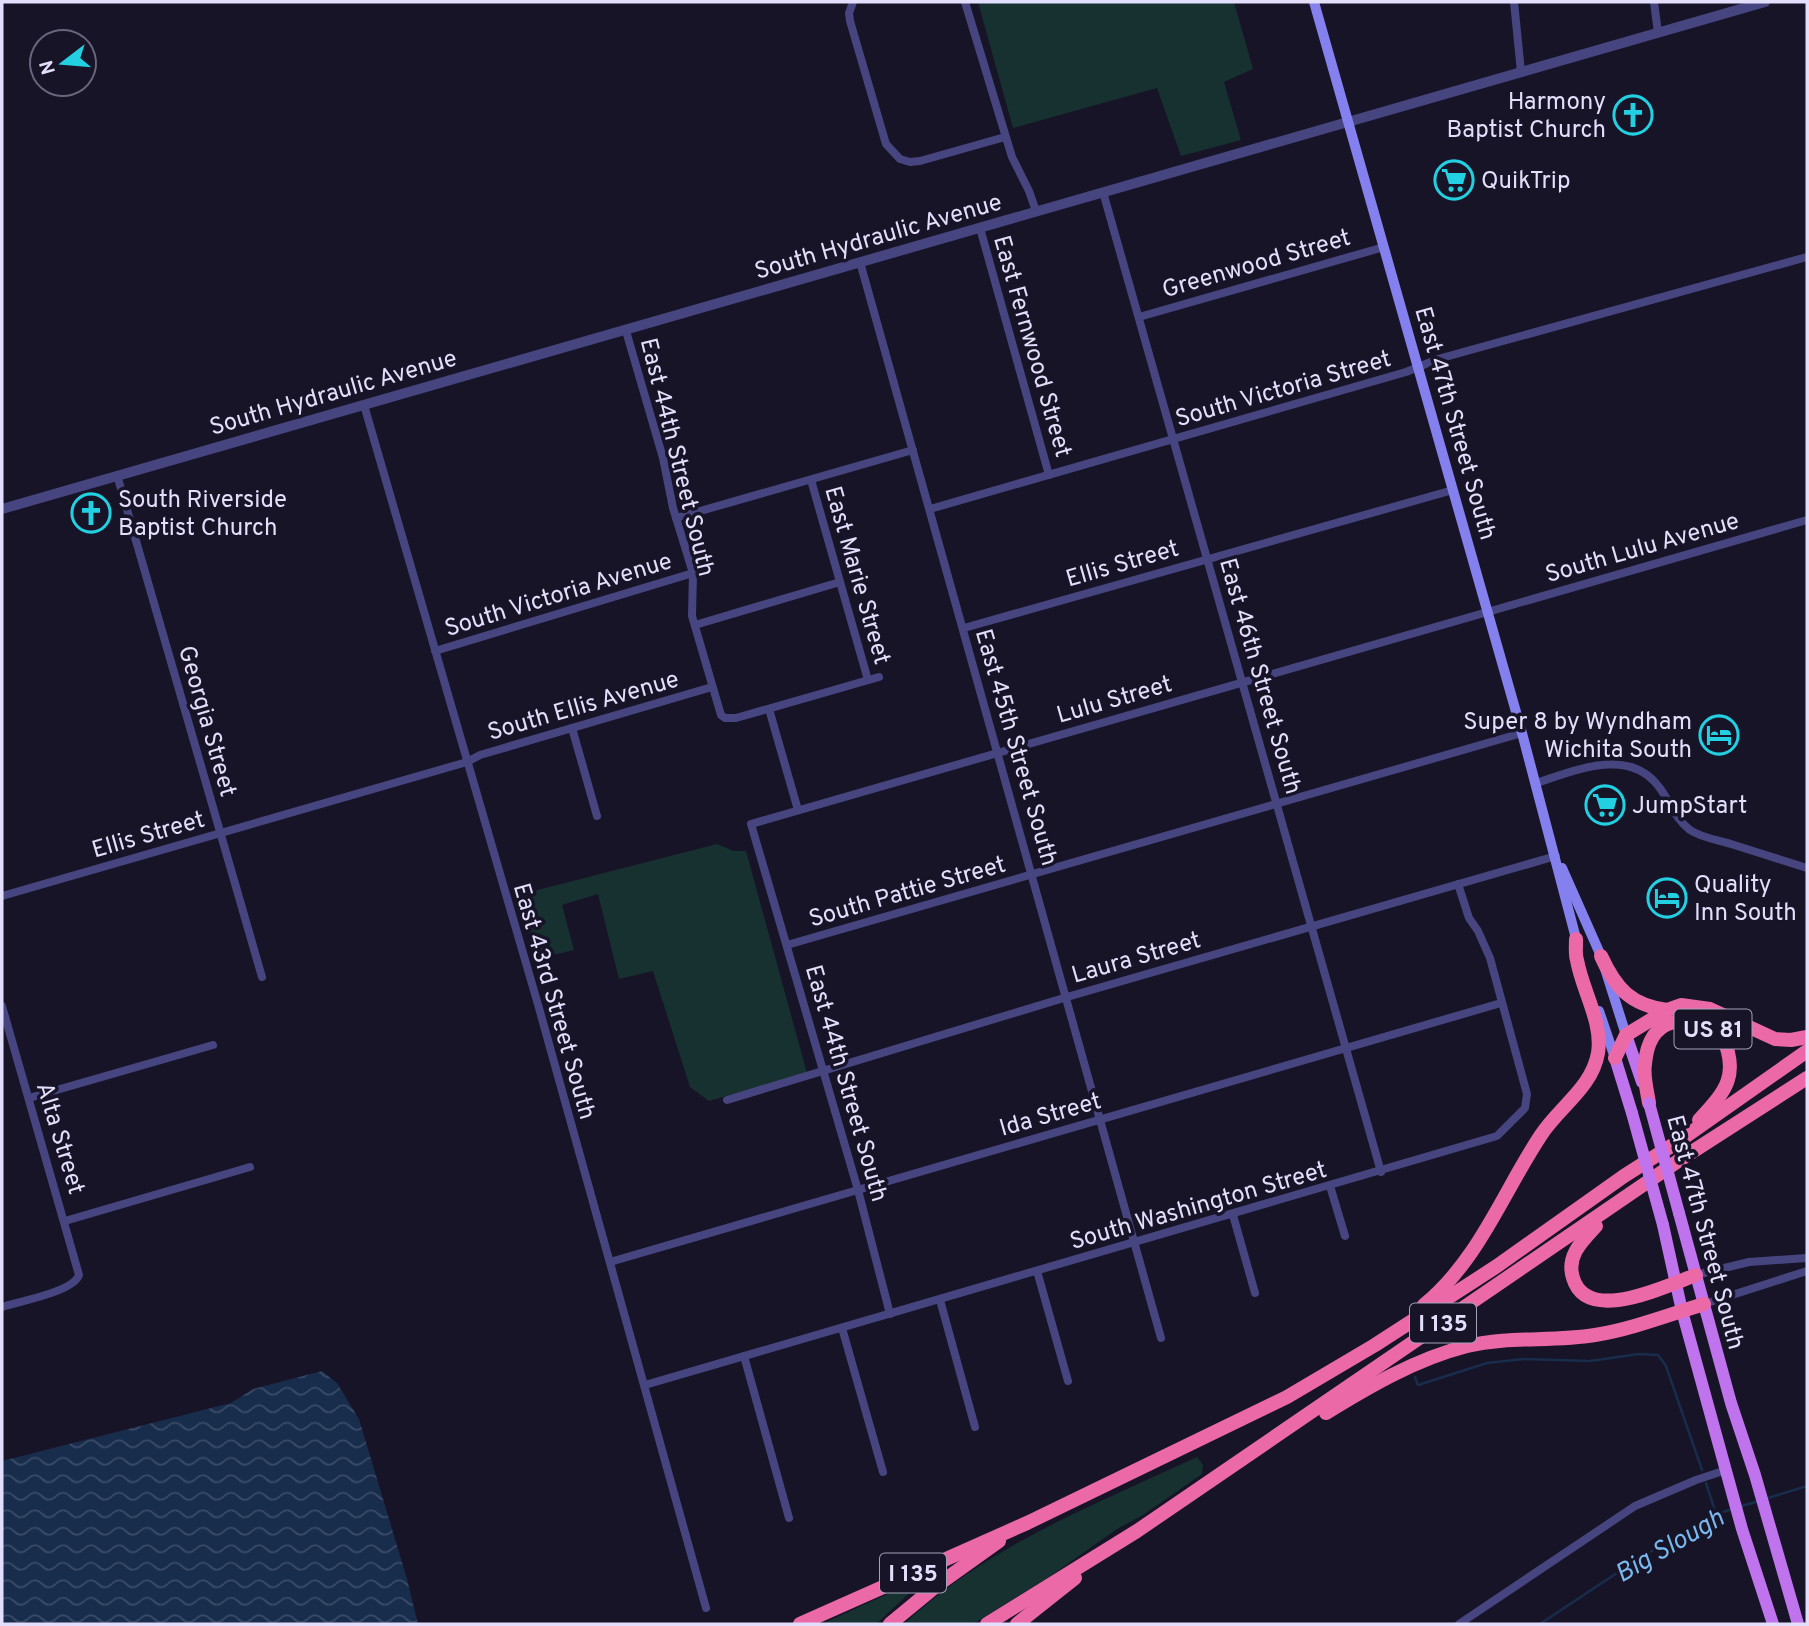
<svg xmlns="http://www.w3.org/2000/svg" width="1809" height="1626" font-family="Overpass,sans-serif">
	<defs>
		<pattern id="water-waves" width="16" height="10" patternUnits="userSpaceOnUse" patternTransform="scale(1.75)"><rect width="16" height="10" fill="#182d4c"/><path d="M0 5q4-4 8 0t8 0" fill="none" stroke="#394b67"/></pattern>
	</defs>
	<rect width="100%" height="100%" fill="#171427"/>
	<g fill="#173130">
		<polygon points="978,2 1234,2 1253,69 1224,82 1241,140 1181,156 1157,88 1013,128"/>
		<polygon points="717,844 734,851 746,851 807,1073 709,1101 690,1087 653,971 619,979 598,894 562,905 574,950 536,959 518,895"/>
		<path d="M1197 1457 1203 1465 1202 1474 1143 1515 1117 1529 1052 1575 973 1624H904C987 1546 1096 1504 1197 1457Z"/>
		<polygon points="914,1586 915,1588 876,1624 822,1624 896,1590"/>
	</g>
	<polygon fill="url(#water-waves)" points="322,1371 337,1383 359,1419 407,1579 418,1624 2,1624 2,1461 231,1403 253,1389"/>
	<g fill="none" stroke-linecap="round" stroke-linejoin="round">
		<g stroke="#182d4c" stroke-width="2.5">
			<polyline points="1415,1377 1418,1385 1487,1363 1524,1359 1590,1361 1639,1354 1658,1355 1666,1366 1702,1470"/>
			<polyline points="1706,1483 1716,1514"/>
			<polyline points="1765,1499 1807,1486"/>
			<polyline points="1742,1506 1759,1501"/>
			<polyline points="1540,1624 1641,1557 1720,1513 1732,1509"/>
		</g>
		<g stroke="#474580" stroke-width="8">
			<polyline points="853,2 849,13 850,21 886,144 900,159 910,162 920,161 1005,137"/>
			<polyline points="965,2 1012,157 1029,191 1036,211"/>
			<polyline points="1514,2 1521,72"/>
			<polyline points="1654,2 1658,33"/>
			<polyline points="1103,192 1381,1172"/>
			<polyline points="980,228 1049,475"/>
			<polyline points="860,262 1161,1338"/>
			<polyline points="1139,317 1384,247"/>
			<polyline points="626,331 663,458 673,508 693,573 692,616 721,715 725,718 736,718 879,677"/>
			<polyline points="364,405 539,1008 706,1608"/>
			<polyline points="117,475 262,977"/>
			<polyline points="811,480 868,680"/>
			<polyline points="930,509 1406,372 1438,359 1807,257"/>
			<polyline points="676,518 913,450"/>
			<polyline points="695,625 840,582"/>
			<polyline points="964,628 1453,490"/>
			<polyline points="435,651 693,573"/>
			<polyline points="769,709 798,810"/>
			<polyline points="572,728 597,816"/>
			<path d="M1536 783C1574 771 1629 746 1659 787 1670 801 1675 819 1690 830 1702 838 1718 840 1731 844 1756 852 1782 860 1807 868"/>
			<polyline points="2,896 467,762 480,755 712,687"/>
			<polyline points="787,945 1522,733"/>
			<path d="M2 1006 79 1275C73 1292 20 1301 2 1307"/>
			<polyline points="29,1098 213,1045"/>
			<polyline points="727,1100 1067,997 1556,856"/>
			<polyline points="1330,1186 1345,1236"/>
			<polyline points="1233,1215 1255,1293"/>
			<polyline points="65,1221 250,1167"/>
			<polyline points="610,1262 1501,1003"/>
			<polyline points="1037,1271 1068,1381"/>
			<polyline points="1696,1275 1749,1262 1807,1258"/>
			<polyline points="940,1300 975,1427"/>
			<polyline points="1704,1304 1807,1271"/>
			<polyline points="890,1314 858,1190 751,824 1807,520"/>
			<polyline points="842,1328 883,1472"/>
			<polyline points="744,1356 789,1518"/>
			<polyline points="645,1385 1497,1136 1525,1108 1527,1094 1490,958 1478,931 1469,918 1458,884"/>
			<polyline points="1459,1624 1635,1506 1696,1480 1726,1470"/>
		</g>
		<polyline stroke="#474580" stroke-width="10" points="2,509 1765,2"/>
		<g stroke="#8481ef" stroke-width="10">
			<polyline points="1314,2 1522,733 1578,946"/>
			<polyline points="1562,868 1601,956 1626,1035"/>
			<polyline points="1599,1011 1615,1058"/>
		</g>
		<g stroke="#bf73ed" stroke-width="12">
			<polyline points="1626,1035 1642,1082"/>
			<polyline points="1615,1058 1632,1113"/>
			<polyline points="1679,1213 1731,1403 1755,1475 1798,1624"/>
			<polyline points="1663,1225 1682,1311 1742,1529 1773,1624"/>
		</g>
		<g stroke="#ec69a8" stroke-width="14">
			<path d="M1601 956C1616 989 1631 1005 1667 1010"/>
			<polyline points="1615,1058 1626,1035 1667,1010 1681,1005 1710,1009 1775,1039 1791,1040 1807,1037"/>
			<path d="M1649 1103C1647 1090 1643 1076 1645 1064 1649 1015 1687 1012 1722 1035 1740 1075 1726 1091 1699 1120"/>
			<path d="M1596 1226C1582 1241 1566 1256 1573 1278 1587 1325 1665 1286 1696 1275"/>
			<path d="M1424 1305C1479 1260 1503 1192 1541 1135 1559 1107 1592 1088 1598 1053 1603 1022 1582 990 1577 960 1575 954 1576 946 1576 939"/>
			<path d="M1326 1413C1370 1386 1416 1359 1467 1346 1509 1336 1552 1342 1595 1335 1632 1329 1668 1315 1704 1304"/>
			<polyline points="800,1624 1027,1523 1287,1397 1375,1345 1497,1266 1624,1176 1679,1141 1807,1051"/>
			<polyline points="890,1624 936,1586 999,1541"/>
			<polyline points="987,1624 1137,1531 1681,1159 1807,1078"/>
			<polyline points="1017,1624 1075,1578"/>
		</g>
		<g stroke="#bf73ed" stroke-width="12">
			<polyline points="1649,1103 1679,1213"/>
			<polyline points="1632,1113 1663,1225"/>
		</g>
	</g>
	<defs>
		<g id="church-ring" transform="scale(2.0125)"><circle r="9.5" fill="#171427" stroke="#23d0e2" stroke-width="1.5"/><path d="M-1.2-6h2.4v3.5h3.3v2.4h-3.3V6h-2.4V-.1h-3.3v-2.4h3.3Z" fill="#23d0e2"/></g>
		<g id="supermarket-ring" transform="scale(2.0125)"><circle r="9.5" fill="#171427" stroke="#23d0e2" stroke-width="1.5"/><path d="M-6-5.5h2.5l.6 2H6L4.5 2H-2.5L-4.4-4H-6ZM-1.5 3.2a1.3 1.3 0 1 0 .1 0ZM3 3.2a1.3 1.3 0 1 0 .1 0Z" fill="#23d0e2"/></g>
		<g id="hotel-ring" transform="scale(2.0125)"><circle r="9.5" fill="#171427" stroke="#23d0e2" stroke-width="1.5"/><path d="M-6-4.5h1.5V1H6V5H4.5V3h-9V5H-6ZM-4 0a1.8 1.8 0 1 1 3.6 0ZM.5 0V-2.5h3Q6-2.5 6 0Z" fill="#23d0e2"/></g>
	</defs>
	<g fill-rule="evenodd">
		<use href="#church-ring" x="1633" y="115"/>
		<use href="#supermarket-ring" x="1454" y="180"/>
		<use href="#church-ring" x="91" y="513"/>
		<use href="#hotel-ring" x="1719" y="735"/>
		<use href="#supermarket-ring" x="1605" y="805"/>
		<use href="#hotel-ring" x="1667" y="898"/>
	</g>
	<g text-anchor="middle" stroke-width="7" stroke-linejoin="round" paint-order="stroke">
		<g fill="#171427" stroke="#a5a1bb" stroke-width="2">
			<rect x="1674.5" y="1009.5" width="77" height="39" rx="5"/>
			<rect x="1410" y="1303.5" width="66" height="39" rx="5"/>
			<rect x="880" y="1553.5" width="66" height="39" rx="5"/>
		</g>
		<g font-size="23" font-weight="bold" fill="#e2defb">
			<text x="1713" y="1037">US 81</text>
			<text x="1443" y="1331">I 135</text>
			<text x="913" y="1581">I 135</text>
		</g>
		<g font-size="24" fill="#e2defb" stroke="#171427" text-anchor="start">
			<text x="1606" y="109" text-anchor="end">Harmony<tspan x="1606" dy="28">Baptist Church</tspan></text>
			<text x="1481" y="188">QuikTrip</text>
			<text x="118" y="507">South Riverside<tspan x="118" dy="28">Baptist Church</tspan></text>
			<text x="1692" y="729" text-anchor="end">Super 8 by Wyndham<tspan x="1692" dy="28">Wichita South</tspan></text>
			<text x="1632" y="813">JumpStart</text>
			<text x="1694" y="892">Quality<tspan x="1694" dy="28">Inn South</tspan></text>
		</g>
		<g font-size="24" fill="#e2defb" stroke="#171427">
			<text transform="translate(878 236) rotate(-16)" y="8">South Hydraulic Avenue</text>
			<text transform="translate(1256 263) rotate(-16)" y="8">Greenwood Street</text>
			<text transform="translate(1033 346) rotate(74)" y="8">East Fernwood Street</text>
			<text transform="translate(1283 388) rotate(-16)" y="8">South Victoria Street</text>
			<text transform="translate(333 392) rotate(-16)" y="8">South Hydraulic Avenue</text>
			<text transform="translate(1456 423) rotate(74)" y="8">East 47th Street South</text>
			<text transform="translate(678 457) rotate(76)" y="8">East 44th Street South</text>
			<text transform="translate(1642 547) rotate(-16)" y="8">South Lulu Avenue</text>
			<text transform="translate(1122 563) rotate(-16)" y="8">Ellis Street</text>
			<text transform="translate(858 575) rotate(74)" y="8">East Marie Street</text>
			<text transform="translate(558 594) rotate(-17)" y="8">South Victoria Avenue</text>
			<text transform="translate(1261 676) rotate(74)" y="8">East 46th Street South</text>
			<text transform="translate(1114 699) rotate(-16)" y="8">Lulu Street</text>
			<text transform="translate(583 705) rotate(-16)" y="8">South Ellis Avenue</text>
			<text transform="translate(208 721) rotate(74)" y="8">Georgia Street</text>
			<text transform="translate(1017 747) rotate(74)" y="8">East 45th Street South</text>
			<text transform="translate(148 834) rotate(-16)" y="8">Ellis Street</text>
			<text transform="translate(907 891) rotate(-16)" y="8">South Pattie Street</text>
			<text transform="translate(1136 957) rotate(-16)" y="8">Laura Street</text>
			<text transform="translate(555 1001) rotate(74)" y="8">East 43rd Street South</text>
			<text transform="translate(847 1083) rotate(74)" y="8">East 44th Street South</text>
			<text transform="translate(1050 1114) rotate(-16)" y="8">Ida Street</text>
			<text transform="translate(61 1138) rotate(73)" y="8">Alta Street</text>
			<text transform="translate(1198 1205) rotate(-16)" y="8">South Washington Street</text>
			<text transform="translate(1706 1232) rotate(75)" y="8">East 47th Street South</text>
		</g>
		<g font-size="26" font-style="italic" fill="#79b8ee" stroke="#171427">
			<text transform="translate(1669 1545) rotate(-30)" y="9">Big Slough</text>
		</g>
	</g>
	<rect width="1809" height="1626" fill="none" stroke="#e2defb" stroke-width="7"/>
	<g transform="translate(63 63) rotate(254)"><circle r="33" fill="#171427" stroke="#68657c" stroke-width="2"/>
	<path d="M0-5L12 26L0 18L-12 26Z" fill="#23d0e2"/>
	<text y="-10" font-size="19" font-weight="bold" text-anchor="middle" fill="#e2defb">N</text>
	</g>
</svg>
